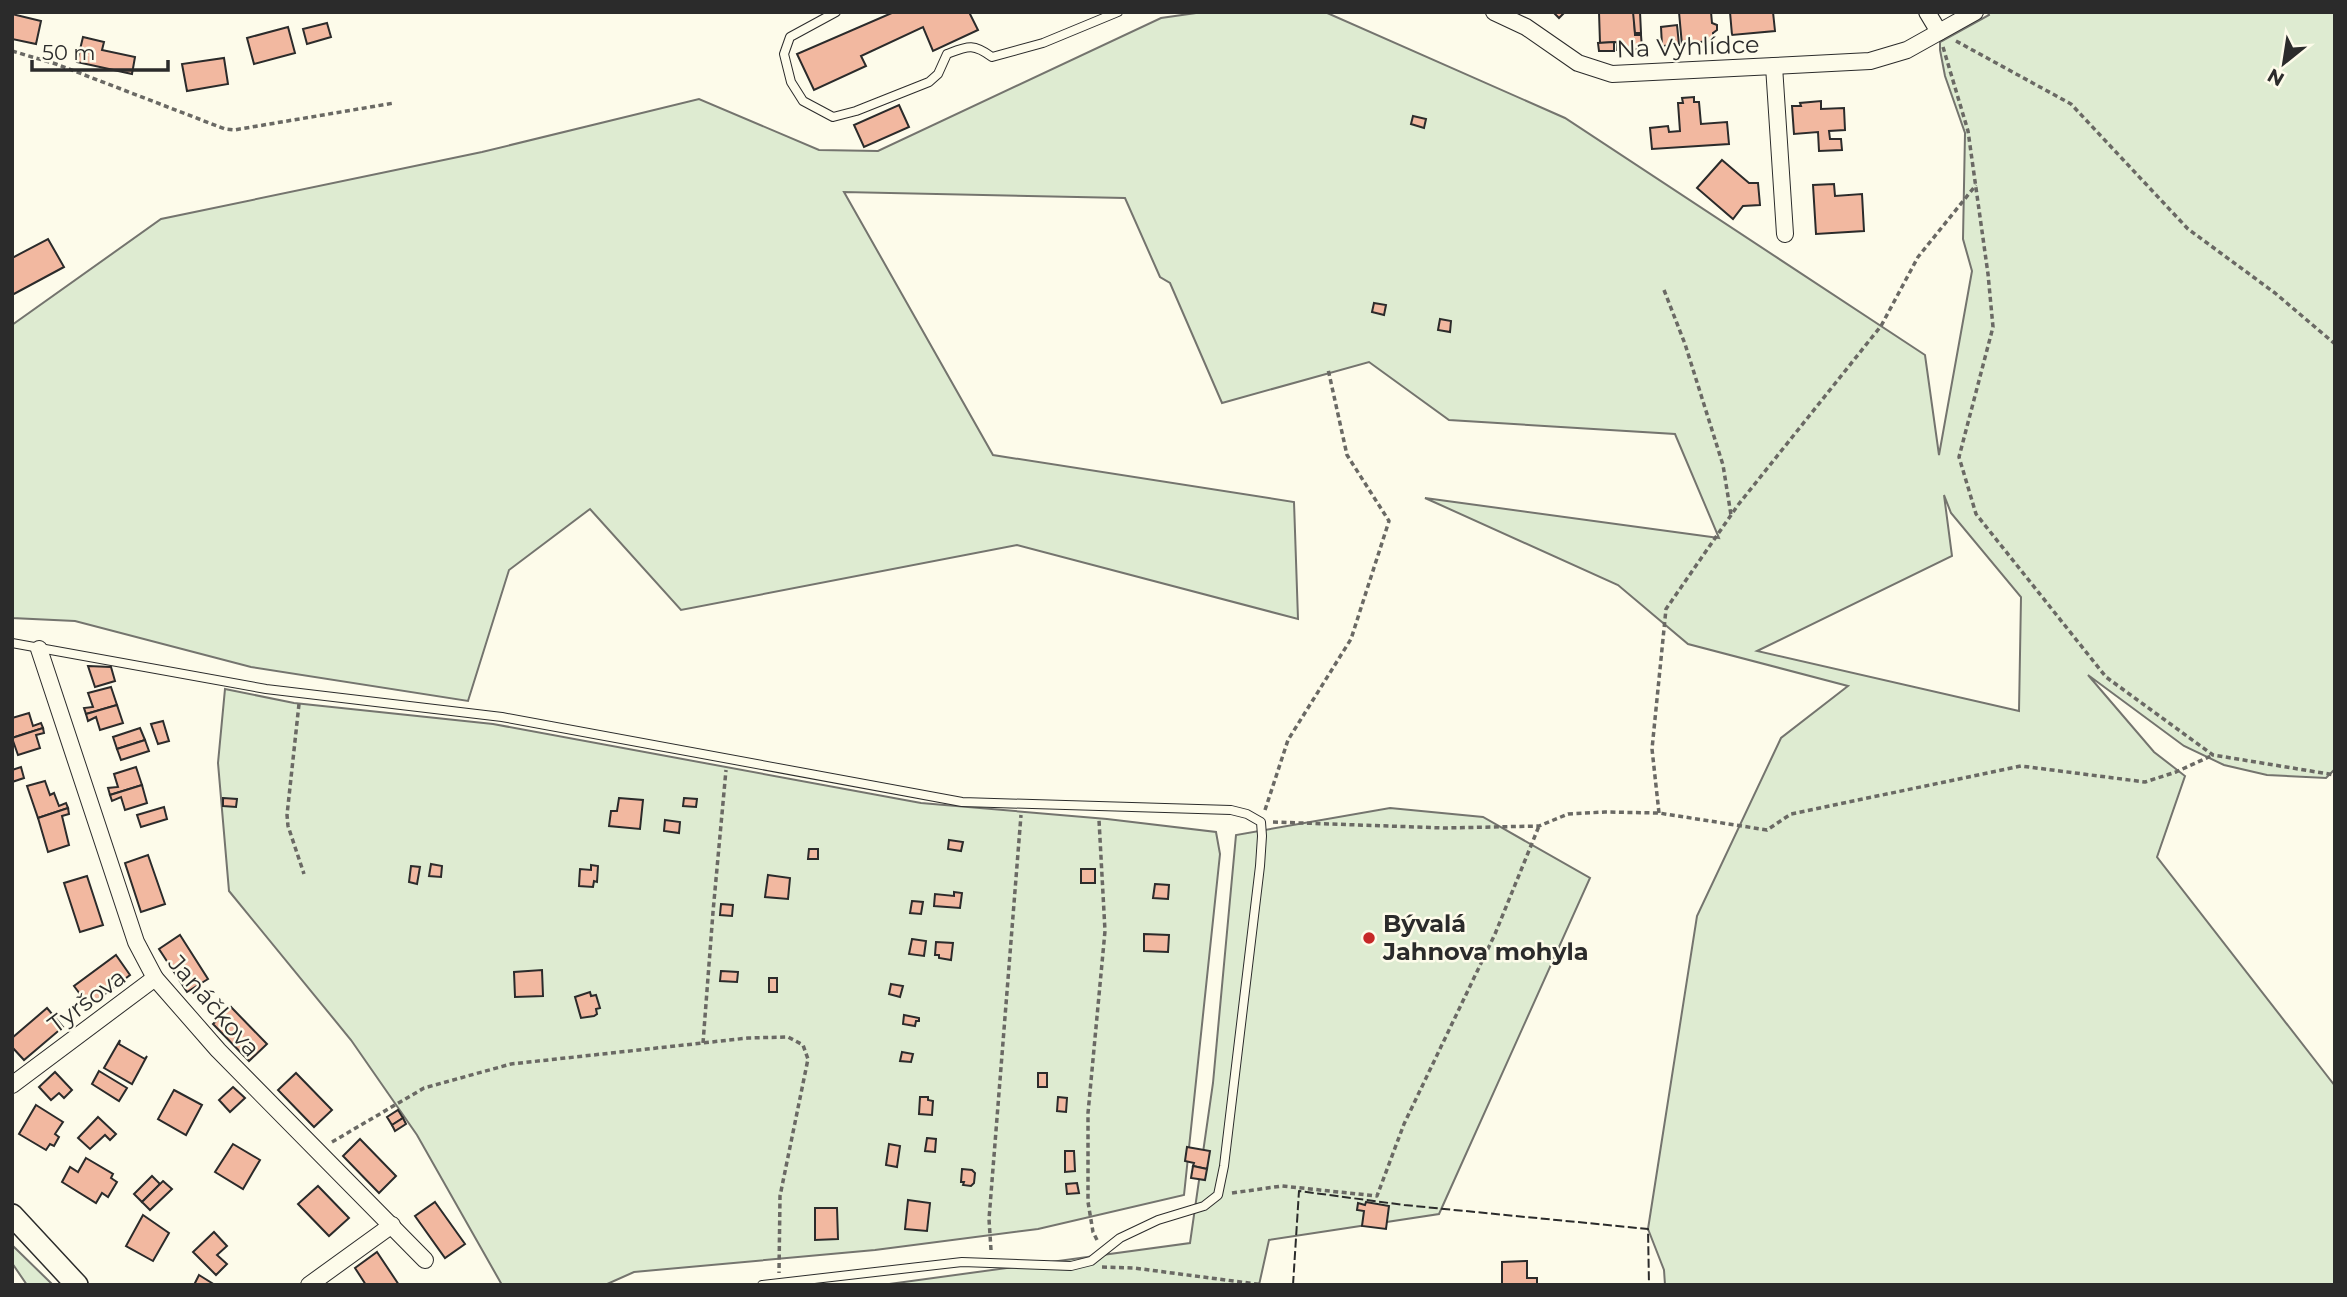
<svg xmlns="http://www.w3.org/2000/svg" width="2347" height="1297" font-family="Montserrat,sans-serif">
	<rect width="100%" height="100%" fill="#fdfbea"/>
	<g fill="#deebd1" stroke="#74746e" stroke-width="2" fill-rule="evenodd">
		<path d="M1203 12H1325L1565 118 1925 355 1939 455 1972 271 1963 239 1965 133 1945 76 1940 50V42L1989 15 1988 12H2335V769L2326 778 2267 775 2224 765 2184 746 2088 675 2154 752 2185 776 2157 857 2335 1086V1285H1665L1664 1270 1648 1229 1697 916 1781 738 1848 686 1688 644 1618 585 1425 498 1719 538 1675 434 1449 420 1369 362 1222 403 1170 283 1160 277 1125 198 844 192 993 455 1294 502 1298 619 1017 545 681 610 590 509 509 570 468 701 251 667 75 621 12 618V325L161 219 482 152 699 99 819 150 878 151 1161 18ZM1944 495 1951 513 2021 597 2019 711 1757 651 1952 556Z"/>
		<polygon points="225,689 294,703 493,724 921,803 1107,819 1216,832 1220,854 1184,1195 1038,1229 875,1250 634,1272 605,1285 502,1285 417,1135 351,1040 229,891 218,763"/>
		<polygon points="1390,808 1483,817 1590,878 1439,1214 1269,1240 1259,1285 882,1285 1190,1243 1213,1083 1236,835"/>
		<polygon points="12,1245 53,1285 27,1285 12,1263"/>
	</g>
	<g fill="#f2b8a0" stroke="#2b2b2b" stroke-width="2">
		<polygon points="894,12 969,12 978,30 933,51 923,27 861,56 866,66 814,90 797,54"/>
		<polygon points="1553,12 1565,12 1559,18"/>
		<polygon points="1599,12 1634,13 1635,35 1641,35 1642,49 1617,50 1617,42 1600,43"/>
		<polygon points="1633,12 1640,12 1641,33 1635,33"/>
		<polygon points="1679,12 1711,12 1712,23 1717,25 1717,30 1713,33 1713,40 1682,45"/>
		<polygon points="1730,12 1773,12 1775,31 1732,35"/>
		<polygon points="12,14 41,21 36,44 12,39"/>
		<polygon points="327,23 331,37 307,44 303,29"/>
		<polygon points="1677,25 1679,45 1662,46 1661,27"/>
		<polygon points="288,27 295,53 254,64 247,38"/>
		<polygon points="83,37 104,42 102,50 135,57 132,74 77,62"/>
		<polygon points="1614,42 1614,51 1599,51 1598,43"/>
		<polygon points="224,58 228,84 187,91 182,64"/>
		<polygon points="1694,97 1694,102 1699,102 1701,124 1727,122 1729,144 1652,149 1650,128 1668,126 1669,132 1680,131 1678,103 1683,103 1682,98"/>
		<polygon points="1821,101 1821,109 1844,108 1845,130 1829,131 1830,139 1841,139 1842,150 1819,151 1818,132 1794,134 1792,106 1801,106 1800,103"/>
		<polygon points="899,105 909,127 864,147 854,125"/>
		<polygon points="1413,116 1426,119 1424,128 1411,124"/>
		<polygon points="1722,160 1749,183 1758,183 1760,205 1743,206 1733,219 1697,188"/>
		<polygon points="1834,184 1835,196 1862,194 1864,231 1816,234 1813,185"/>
		<polygon points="48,239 64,267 12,295 12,258"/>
		<polygon points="1374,303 1386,305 1384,315 1372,312"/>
		<polygon points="1440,319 1451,321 1450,332 1438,330"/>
		<polygon points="88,666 111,667 115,681 95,687"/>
		<polygon points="111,687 117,705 86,714 84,708 93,707 88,693"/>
		<polygon points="117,705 123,723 100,730 96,717 88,721 86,714"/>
		<polygon points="29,713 33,726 41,723 43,728 12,738 12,718"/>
		<polygon points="163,721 169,741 158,744 151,724"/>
		<polygon points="43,728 44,733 36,735 40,748 18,755 12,738"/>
		<polygon points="140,728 145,740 117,749 113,737"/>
		<polygon points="145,740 149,751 121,760 117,749"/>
		<polygon points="21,767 24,778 12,782 12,770"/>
		<polygon points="136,767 142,785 110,795 108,788 118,787 114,774"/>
		<polygon points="45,781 50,795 54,793 59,806 66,803 68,808 38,818 27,786"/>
		<polygon points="142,785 147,803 125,810 121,797 112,801 110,795"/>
		<polygon points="223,798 237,799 236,807 223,806"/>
		<polygon points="619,798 643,800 640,829 609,826 611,811 617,811"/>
		<polygon points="684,798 697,799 696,807 683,806"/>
		<polygon points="164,807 167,819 141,827 137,815"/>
		<polygon points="68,808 69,814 62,816 69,845 48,852 38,818"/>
		<polygon points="665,820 680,822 679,833 664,831"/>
		<polygon points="949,840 963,842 961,851 948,849"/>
		<polygon points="809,849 818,849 818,859 808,859"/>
		<polygon points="148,855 165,904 141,912 125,863"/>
		<polygon points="431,864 442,866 441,877 429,876"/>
		<polygon points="591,865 598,866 597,882 594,881 593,887 579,886 580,869 591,870"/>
		<polygon points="411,866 420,867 417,884 409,882"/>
		<rect x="1081" y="869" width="14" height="14"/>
		<polygon points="768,875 790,878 788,899 765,897"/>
		<polygon points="87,876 103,925 80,932 64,883"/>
		<polygon points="1155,884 1169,885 1168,899 1153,898"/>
		<polygon points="954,892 962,893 960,908 934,906 935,894 954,896"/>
		<polygon points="912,901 923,902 921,914 910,913"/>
		<polygon points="721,904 733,905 732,916 720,915"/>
		<polygon points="1144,934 1169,935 1168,952 1144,951"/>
		<polygon points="180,935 208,979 187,992 159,949"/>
		<polygon points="912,939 926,941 924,956 909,954"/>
		<polygon points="936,942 953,943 951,960 939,958 939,955 935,955"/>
		<polygon points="116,955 130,975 89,1006 74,986"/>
		<polygon points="542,970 543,996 515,997 514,972"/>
		<polygon points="721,971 738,972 737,982 720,981"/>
		<rect x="769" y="978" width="8" height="14"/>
		<polygon points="891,984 903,986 900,997 889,994"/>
		<polygon points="590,992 591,996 596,995 600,1008 596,1009 597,1014 594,1016 581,1018 575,997"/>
		<polygon points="231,1007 267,1044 249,1061 213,1024"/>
		<polygon points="47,1008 63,1027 24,1060 12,1047 12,1038"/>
		<polygon points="904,1015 919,1018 919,1021 916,1021 915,1026 903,1024"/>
		<polygon points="120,1040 119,1044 145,1059 147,1056 132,1084 104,1068"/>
		<polygon points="902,1052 913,1054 911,1062 900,1061"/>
		<polygon points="99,1071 127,1088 119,1101 92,1084"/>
		<polygon points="55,1072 72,1090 64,1098 59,1093 51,1100 39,1087"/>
		<polygon points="296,1073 332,1110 314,1127 278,1090"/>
		<rect x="1038" y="1073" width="9" height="14"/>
		<polygon points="233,1087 245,1098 230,1112 219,1100"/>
		<polygon points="174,1090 202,1105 186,1135 158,1119"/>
		<polygon points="920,1097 928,1097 928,1100 933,1101 932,1115 919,1114"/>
		<polygon points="1058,1097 1067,1098 1066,1112 1057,1111"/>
		<polygon points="36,1105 63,1122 55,1134 59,1137 54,1146 50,1144 46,1150 19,1134"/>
		<polygon points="398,1110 403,1118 392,1125 387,1117"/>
		<polygon points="98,1117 116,1134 110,1140 105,1135 90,1149 78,1138"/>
		<polygon points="403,1118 406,1124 395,1131 392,1125"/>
		<polygon points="927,1138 936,1139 935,1152 925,1151"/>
		<polygon points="360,1139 396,1176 379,1193 343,1156"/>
		<polygon points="233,1144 260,1160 243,1189 215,1172"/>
		<polygon points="889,1144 900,1146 897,1167 886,1165"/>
		<polygon points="1187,1147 1210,1151 1207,1169 1193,1166 1194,1163 1185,1161"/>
		<polygon points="1065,1151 1074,1151 1075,1171 1065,1172"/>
		<polygon points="86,1158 113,1174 111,1178 117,1182 108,1197 102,1193 96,1203 62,1182 70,1167 78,1172"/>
		<polygon points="1193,1166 1207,1169 1205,1180 1191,1178"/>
		<polygon points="962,1169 972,1170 975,1173 974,1183 971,1186 963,1185 964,1182 961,1182"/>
		<polygon points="152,1176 160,1184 142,1202 134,1194"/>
		<polygon points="163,1181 172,1189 150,1210 142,1202"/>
		<polygon points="1077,1183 1079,1193 1067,1194 1066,1184"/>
		<polygon points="318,1186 349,1218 329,1236 298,1204"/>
		<polygon points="908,1200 930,1203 927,1231 905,1229"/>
		<polygon points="435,1202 465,1244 445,1258 415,1216"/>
		<polygon points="1366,1202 1389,1206 1386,1229 1362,1226 1364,1211 1357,1210 1358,1203 1365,1205"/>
		<polygon points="815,1208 837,1208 838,1239 815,1240"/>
		<polygon points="143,1215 169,1233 153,1261 126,1246"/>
		<polygon points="214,1232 227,1246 217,1255 227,1264 216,1275 193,1252"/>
		<polygon points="377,1252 399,1285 366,1285 355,1268"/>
		<polygon points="1527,1261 1527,1278 1537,1278 1537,1285 1502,1285 1502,1262"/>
		<polygon points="199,1275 215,1285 194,1285"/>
	</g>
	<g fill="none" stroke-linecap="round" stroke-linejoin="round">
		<g stroke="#2b2b2b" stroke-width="10">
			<g id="service">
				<path d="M836 12 790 37 784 54 791 82 803 101 833 117 856 111 929 82 938 74 947 54C968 46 973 43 992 57L1043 43 1118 12"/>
				<polyline points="12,643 266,689 502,717 962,802 1231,810 1247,814 1261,822 1262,836 1260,866 1224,1166 1218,1195 1204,1206 1158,1220 1120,1238 1091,1261 1071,1266 962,1262 762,1285"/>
			</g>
		</g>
		<g stroke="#2b2b2b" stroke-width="18">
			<g id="minor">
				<polyline points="1494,12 1526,27 1578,63 1612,74 1774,66 1785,234"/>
				<polyline points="1927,12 1939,32"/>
				<polyline points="1774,66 1870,61 1907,50 1975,12"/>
				<polyline points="39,649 136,942 155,978 218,1050 425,1260"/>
				<polyline points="12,1085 155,978"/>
				<polyline points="309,1285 392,1225"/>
			</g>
		</g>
		<g stroke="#2b2b2b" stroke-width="24">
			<polyline id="tertiary" points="12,1215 77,1285"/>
		</g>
		<g stroke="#6a6964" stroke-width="3.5" stroke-dasharray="5 3.5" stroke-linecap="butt">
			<polyline points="1956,41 2071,104 2188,229 2275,293 2335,344"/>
			<polyline points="1943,47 1968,131 1988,274 1993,327 1959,457 1976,514 2106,677 2213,755 2335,775"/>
			<polyline points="12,51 56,64 225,129 234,130 394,103"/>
			<polyline points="1664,290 1685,344 1723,465 1731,515"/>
			<polyline points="299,704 287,815 288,826 304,874"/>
			<polyline points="1265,810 1288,740 1351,639 1389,521 1347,455 1328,369"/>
			<polyline points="1659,813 1652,749 1666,609 1738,505 1881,326 1918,257 1976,185"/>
			<polyline points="1273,822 1445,828 1539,826 1568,814 1605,812 1659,813 1767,830 1791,814 2021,766 2145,782 2176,772 2213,755"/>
			<polyline points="703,1043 713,912 726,770"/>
			<polyline points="332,1142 424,1088 511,1064 748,1038 788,1037 803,1045 808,1059 780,1196 779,1273"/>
			<polyline points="1232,1193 1282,1186 1377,1196 1404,1124 1495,934 1539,826"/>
			<polyline points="1097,1240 1093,1232 1088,1202 1088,1113 1105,931 1099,820"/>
			<polyline points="991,1250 989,1219 1021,815"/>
			<polyline points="1102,1267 1134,1268 1264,1285"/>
		</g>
		<use href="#service" stroke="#fdfbea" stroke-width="8"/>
		<use href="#minor" stroke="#fdfbea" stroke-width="16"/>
		<use href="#tertiary" stroke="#fdfbea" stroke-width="21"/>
		<polyline stroke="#2b2b2b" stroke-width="2" stroke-dasharray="9 3.5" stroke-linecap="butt" points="1293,1285 1299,1191 1404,1205 1648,1229 1649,1285"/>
	</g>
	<circle fill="#c62828" stroke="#fdfbea" stroke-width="2.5" cx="1369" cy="938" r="7"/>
	<g text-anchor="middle" stroke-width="5" stroke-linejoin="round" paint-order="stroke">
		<g font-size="24" fill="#2b2b2b" stroke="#fdfbea">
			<text transform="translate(1688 47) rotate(-2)" y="8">Na Vyhlídce</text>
			<text transform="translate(87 1001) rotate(-37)" y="8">Tyršova</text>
			<text transform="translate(214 1006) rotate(49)" y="8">Janáčkova</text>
		</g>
		<g font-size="24" font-weight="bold" fill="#2b2b2b" stroke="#fdfbea" text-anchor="start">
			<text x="1383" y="932">Bývalá<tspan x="1383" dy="28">Jahnova mohyla</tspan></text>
		</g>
	</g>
	<rect width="2347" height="1297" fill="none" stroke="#2b2b2b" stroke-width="28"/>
	<g transform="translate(2284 63) rotate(210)" stroke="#fdfbea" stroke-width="5" paint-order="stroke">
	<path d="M0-5L12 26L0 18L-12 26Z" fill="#2b2b2b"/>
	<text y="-10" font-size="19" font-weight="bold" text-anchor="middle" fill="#2b2b2b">N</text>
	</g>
	<path d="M32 60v10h136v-10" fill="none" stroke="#2b2b2b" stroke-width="3.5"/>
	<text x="42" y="60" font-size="21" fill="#2b2b2b" stroke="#fdfbea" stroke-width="5" paint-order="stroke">50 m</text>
</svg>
